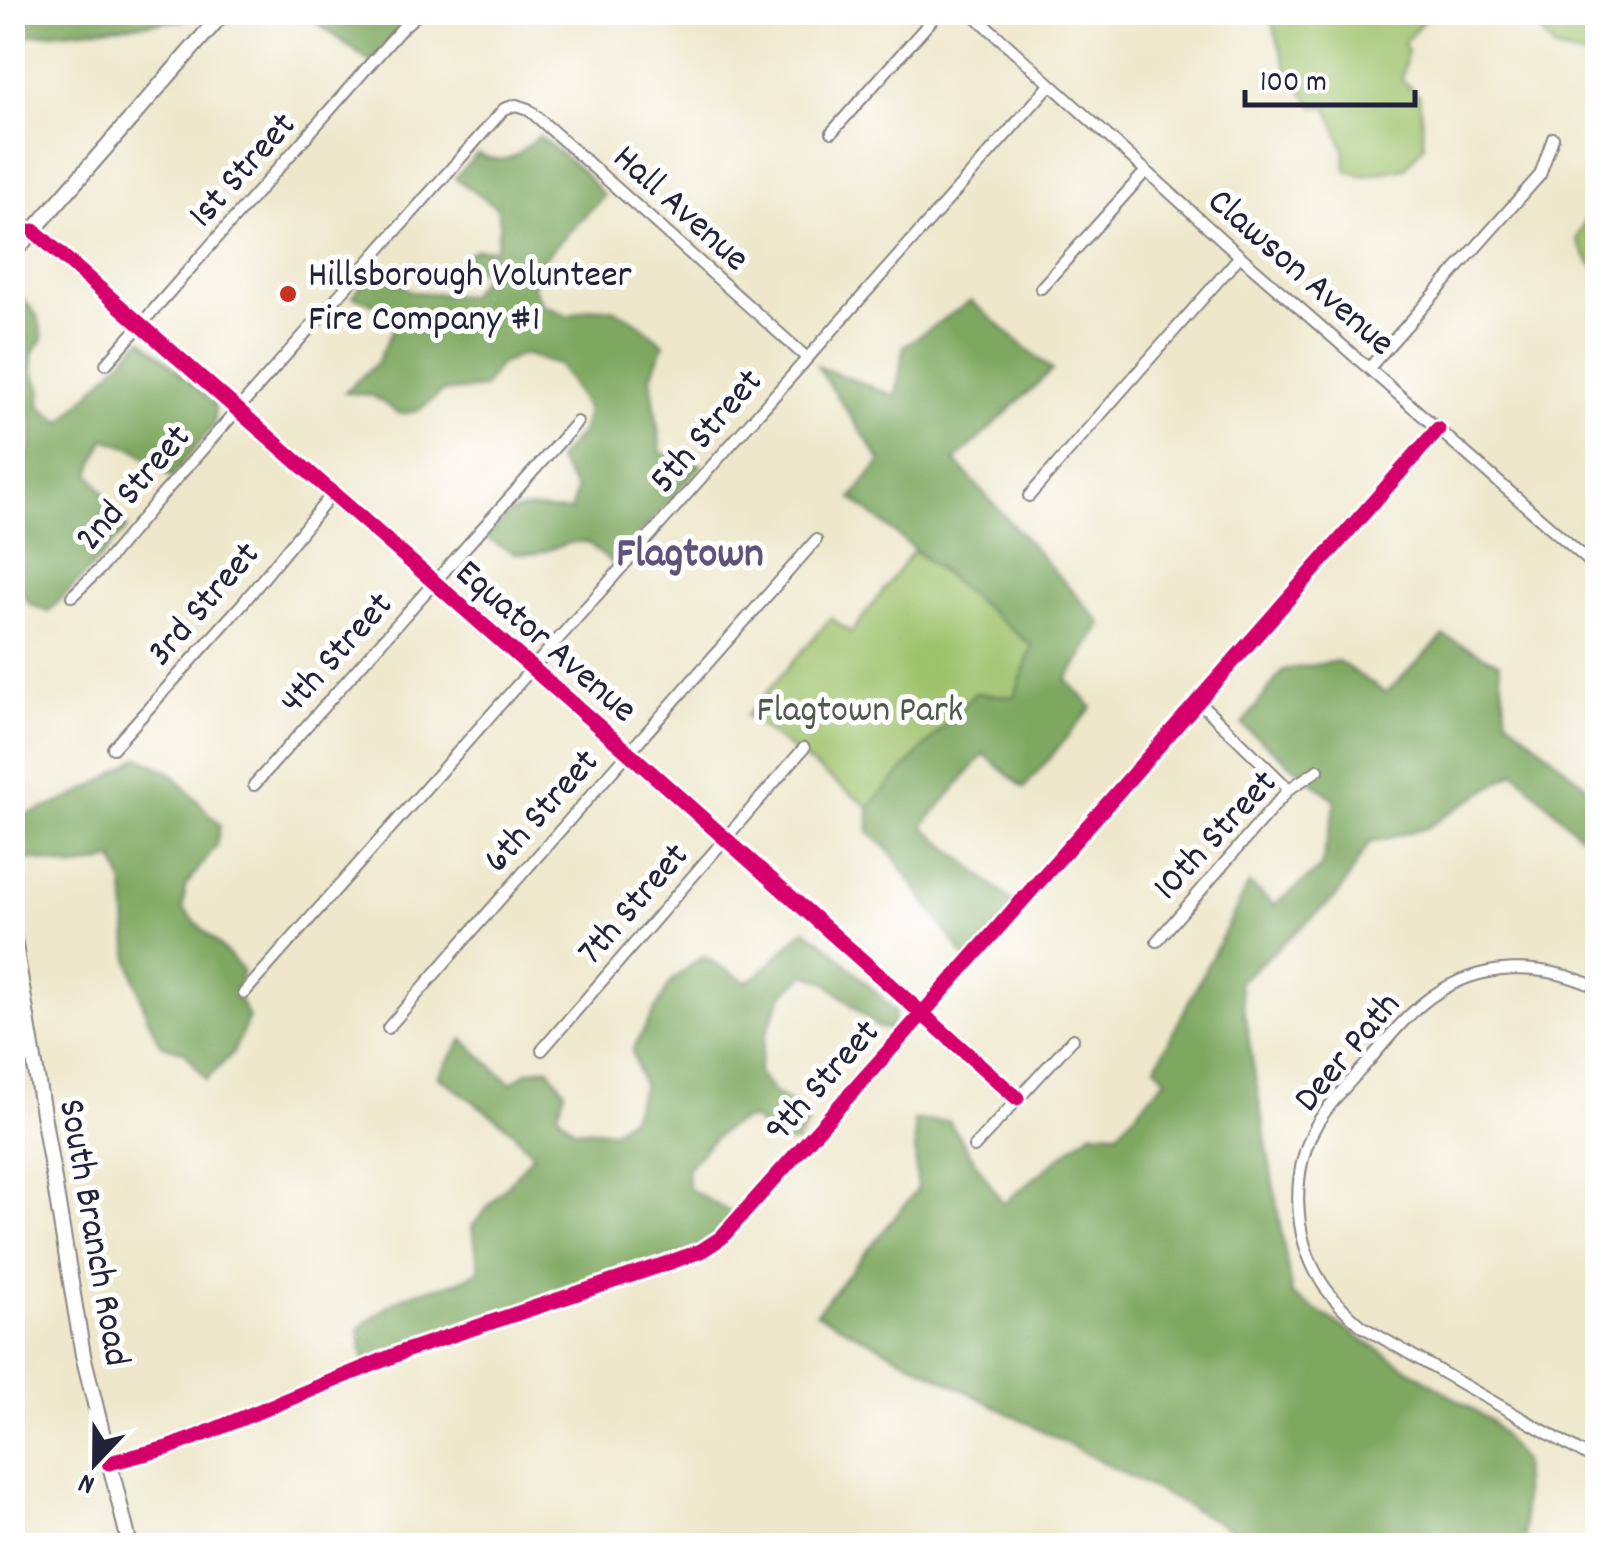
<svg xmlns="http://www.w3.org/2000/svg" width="1610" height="1558" font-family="Dekko,sans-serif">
	<rect width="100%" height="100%" fill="#fff"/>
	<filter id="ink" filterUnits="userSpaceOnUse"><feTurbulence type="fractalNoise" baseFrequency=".01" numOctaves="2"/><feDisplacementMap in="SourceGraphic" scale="20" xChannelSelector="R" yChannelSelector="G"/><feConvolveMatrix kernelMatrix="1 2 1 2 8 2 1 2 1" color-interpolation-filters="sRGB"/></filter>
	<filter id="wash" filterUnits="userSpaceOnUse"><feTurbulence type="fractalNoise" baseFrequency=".0048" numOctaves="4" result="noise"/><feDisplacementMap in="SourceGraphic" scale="40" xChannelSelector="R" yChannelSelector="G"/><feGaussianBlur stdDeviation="2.25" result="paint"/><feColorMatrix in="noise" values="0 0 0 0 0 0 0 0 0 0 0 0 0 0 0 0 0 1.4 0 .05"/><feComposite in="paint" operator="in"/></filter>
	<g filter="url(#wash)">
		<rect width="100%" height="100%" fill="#eee7cb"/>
		<g fill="#9ec26c" stroke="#607254" stroke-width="2.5">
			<polygon points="1269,13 1470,13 1465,15 1430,13 1404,43 1407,51 1402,80 1419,95 1424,145 1405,168 1363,176 1346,171 1344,149 1328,107 1314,106 1289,75"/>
			<polygon points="1495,13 1597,13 1597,61 1555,50 1538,27 1519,23"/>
			<polygon points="1597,199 1597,269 1588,260 1577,240 1591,205"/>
			<polygon points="914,550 1032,646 1015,697 975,693 869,807 746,716 831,618 851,633"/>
		</g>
		<g fill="#7ea860" stroke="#50654e" stroke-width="2.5">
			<polygon points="13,12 190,12 190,13 183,20 13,37"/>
			<polygon points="304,13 416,13 371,63"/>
			<path d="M539 136 583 172 604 196 544 258 533 287 543 305 569 316C612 295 630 317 664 344L651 377 661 453 701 465 613 564 587 542H572L536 554 514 553 486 538C521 496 522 511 571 511L576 490 557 460 581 433 587 410 559 365 523 354 499 365 483 388 442 392 418 411 400 414 373 396 345 392 377 363 400 314 353 296 373 268 413 292 469 296 485 274 460 259 476 249H496L500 223 497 208 455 178 477 154C508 167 515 156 539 136Z"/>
			<path d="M13 276 20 295 38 317 43 339 32 354 33 373 42 390 40 406 62 422 142 339 215 404 214 425 171 477 135 449 104 439 90 473 127 528 79 581 48 612 30 604 13 580V466L29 454C33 428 35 410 13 394Z"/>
			<polygon points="971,301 1052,370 955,461 1102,624 1067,680 1092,707 1024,788 984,754 923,826 1015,904 968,962 888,849 869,833 869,807 975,693 1015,697 1032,646 852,498 881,461 817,366 896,396 904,346"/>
			<polygon points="1444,636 1499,663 1507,718 1597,795 1597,850 1594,849 1515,772 1426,828 1369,843 1338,895 1239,982 1292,1295 1491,1421 1522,1461 1525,1545 1261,1545 816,1313 917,1190 914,1121 949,1121 1003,1204 1092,1131 1118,1132 1166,1079 1156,1066 1249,884 1274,905 1321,868 1336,801 1242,725 1283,670 1338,661 1386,693"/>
			<path d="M139 757 170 772 220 825 216 846 185 887 183 909 243 970 236 994 249 1017 233 1053 206 1080 185 1052 160 1044 146 1014 129 959 124 884 114 859 75 868 38 860 13 857V818C63 805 96 786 139 757Z"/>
			<path d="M805 929 827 945 895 1011 892 1030 877 1027 827 983 807 974 783 994 766 1033 758 1073 773 1092 802 1111 808 1124 796 1143H780L752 1119C724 1121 705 1148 687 1169L688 1188 735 1215 717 1235 695 1249 364 1361 359 1328C372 1319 385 1307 399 1299 424 1285 460 1289 480 1268L472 1227C491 1201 514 1180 533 1154L508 1127 438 1076 463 1039 511 1084 527 1072 548 1067 565 1091 558 1114 574 1129 613 1131 631 1116 643 1086 632 1051 672 980 703 956 747 982 759 974Z"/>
		</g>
	</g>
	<g filter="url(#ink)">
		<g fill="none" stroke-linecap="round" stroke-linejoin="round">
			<g stroke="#888483" stroke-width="14">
				<g id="minor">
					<polyline points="971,12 1240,256 1598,569"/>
					<polyline points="832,132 939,12"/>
					<polyline points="34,231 629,753 1017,1098"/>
					<polyline points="1041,288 1146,171"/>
					<polyline points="106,364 402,28 420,12"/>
					<polyline points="1369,368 1540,175 1553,138"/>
					<polyline points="1029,496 1240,256"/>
					<polyline points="72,596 99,570 162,495 504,109 516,105 528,109 807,358"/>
					<polyline points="1198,701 1289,789"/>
					<polyline points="113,748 243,603 333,493"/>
					<polyline points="254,785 577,422"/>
					<polyline points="1157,941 1289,789 1318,770"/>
					<path d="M1598 988C1543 962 1481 961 1431 997 1406 1015 1387 1040 1367 1063 1350 1082 1332 1100 1318 1122 1290 1170 1292 1236 1322 1283 1333 1300 1348 1314 1363 1327L1598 1462"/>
					<polyline points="244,993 1050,85"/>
					<path d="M388 1028C529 864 673 703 816 540"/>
					<polyline points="542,1050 804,748"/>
					<polyline points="974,1147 1073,1039"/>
					<polyline points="109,1463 167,1448 199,1436 405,1351 665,1264 701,1251 721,1238 922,1014 1438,429"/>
				</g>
			</g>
			<g stroke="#888483" stroke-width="18">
				<g id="tertiary">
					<polyline points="12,255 224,12"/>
					<polyline points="12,927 83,1355 130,1546"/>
				</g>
			</g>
			<use href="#minor" stroke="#fff" stroke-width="10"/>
			<use href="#tertiary" stroke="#fff" stroke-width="14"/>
			<g stroke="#fff" stroke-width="21">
				<g id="cycleway">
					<polyline points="34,231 629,753 1017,1098"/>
					<polyline points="109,1463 167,1448 199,1436 405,1351 665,1264 701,1251 721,1238 922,1014 1438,429"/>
				</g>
			</g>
			<use href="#cycleway" stroke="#d6006c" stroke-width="15"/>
		</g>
	</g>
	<circle fill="#c8321e" stroke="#fff" stroke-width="4" cx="288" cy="294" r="10"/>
	<g text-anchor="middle" stroke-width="10" stroke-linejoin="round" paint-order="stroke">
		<g font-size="38" fill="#22223b" stroke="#fff">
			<text transform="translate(240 168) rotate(-48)" y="13">1st Street</text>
			<text transform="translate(683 206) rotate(42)" y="13">Hall Avenue</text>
			<text transform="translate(1303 270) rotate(41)" y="13">Clawson Avenue</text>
			<text transform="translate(704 429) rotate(-49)" y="13">5th Street</text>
			<text transform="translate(131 486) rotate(-49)" y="13">2nd Street</text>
			<text transform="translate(201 602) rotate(-49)" y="13">3rd Street</text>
			<text transform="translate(548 639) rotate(41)" y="13">Equator Avenue</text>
			<text transform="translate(334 651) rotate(-48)" y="13">4th Street</text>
			<text transform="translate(539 809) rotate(-48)" y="13">6th Street</text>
			<text transform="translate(1213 833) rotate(-47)" y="13">10th Street</text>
			<text transform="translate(631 902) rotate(-49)" y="13">7th Street</text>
			<text transform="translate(1345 1050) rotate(-50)" y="13">Deer Path</text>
			<text transform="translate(820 1079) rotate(-48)" y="13">9th Street</text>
			<text transform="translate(97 1232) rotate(80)" y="13">South Branch Road</text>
		</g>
		<g font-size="38" fill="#22223b" stroke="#fff" text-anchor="start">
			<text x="308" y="285">Hillsborough Volunteer<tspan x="308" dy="44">Fire Company #1</tspan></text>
		</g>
		<g font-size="38" fill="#4d5a4c" stroke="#fff">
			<text x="860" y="720">Flagtown Park</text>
		</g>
		<g font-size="42" font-weight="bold" fill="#60537b" stroke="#fff">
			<text x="690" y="565">Flagtown</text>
		</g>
	</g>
	<rect width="1610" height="1558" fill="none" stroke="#fff" stroke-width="50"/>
	<g transform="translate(95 1463) rotate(202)" stroke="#ffffff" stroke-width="8" paint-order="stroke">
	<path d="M0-8L18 38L0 25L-18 38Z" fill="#22223b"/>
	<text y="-15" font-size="28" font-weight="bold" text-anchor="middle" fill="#22223b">N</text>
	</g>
	<path d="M1245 90v15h170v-15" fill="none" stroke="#22223b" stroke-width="5"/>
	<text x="1260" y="90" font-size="30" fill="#22223b" stroke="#ffffff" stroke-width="8" paint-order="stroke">100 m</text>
</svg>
